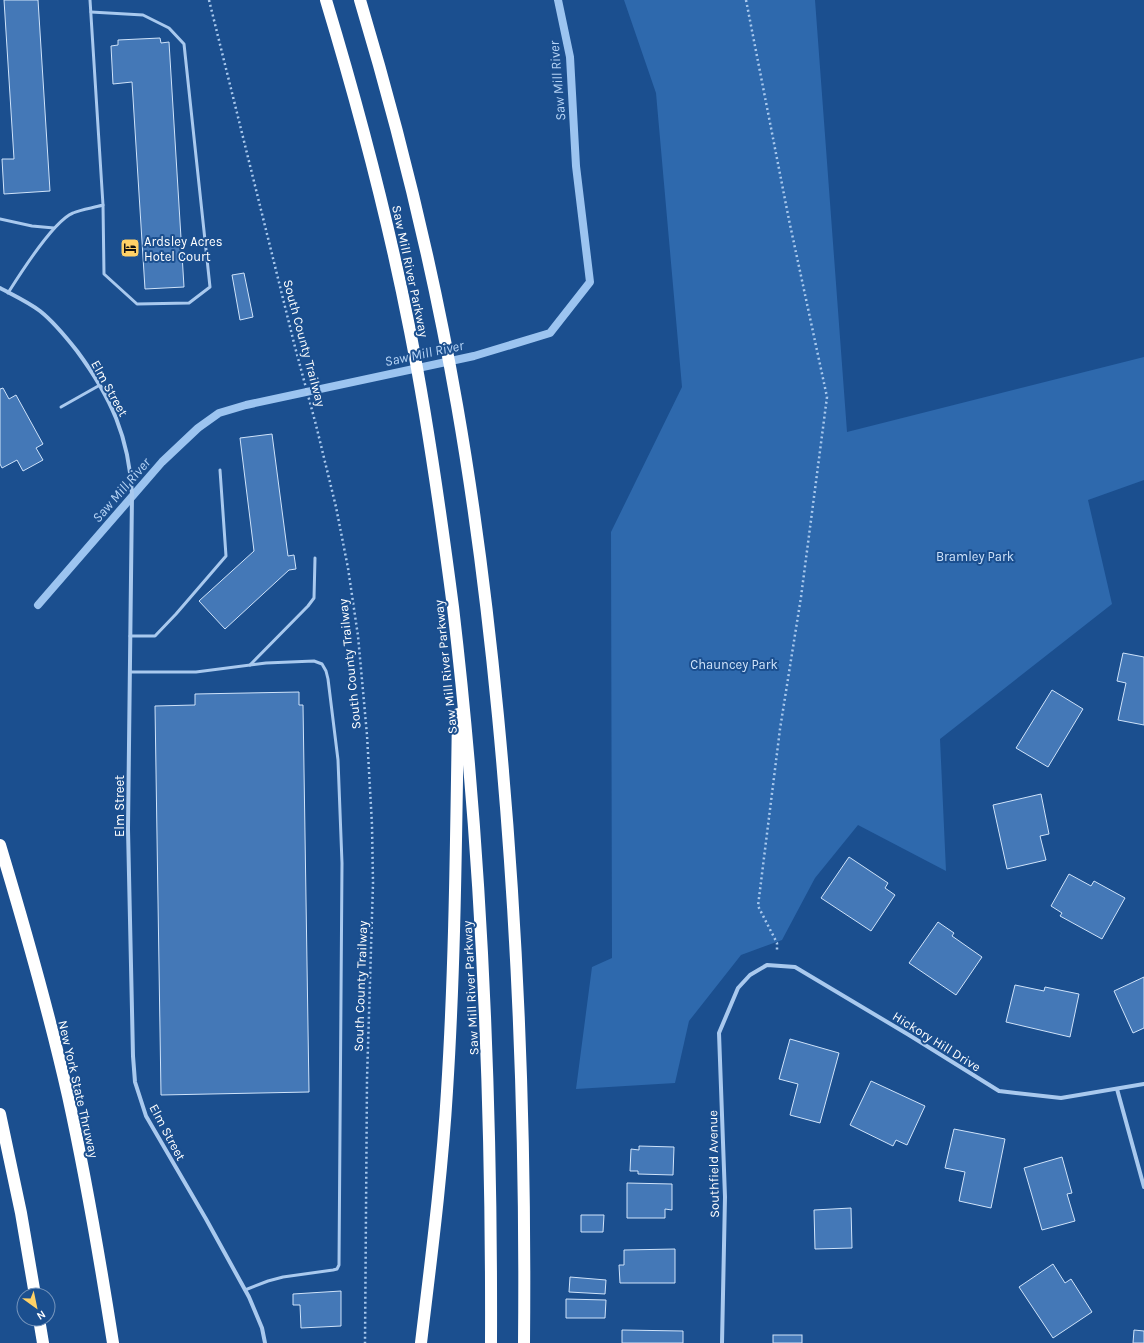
<svg xmlns="http://www.w3.org/2000/svg" width="1144" height="1343" font-family="Karla,sans-serif">
	<rect width="100%" height="100%" fill="#1b4f8f"/>
	<polygon fill="#2e69ad" points="624,0 815,0 847,432 1144,357 1144,480 1088,500 1112,604 940,739 946,871 858,825 815,878 782,940 741,955 689,1021 675,1083 576,1089 592,967 612,958 611,532 682,387 656,93"/>
	<g fill="none" stroke-linecap="round" stroke-linejoin="round">
		<polyline stroke="#9cc4f0" stroke-width="8" points="38,605 162,462 198,428 219,413 246,405 474,356 550,333 590,282 576,166 570,57 558,0"/>
	</g>
	<g fill="#4478b7" stroke="#cfe3fa">
		<polygon points="4,0 38,0 50,191 4,194 2,159 14,159"/>
		<polygon points="160,38 161,43 169,42 184,287 145,289 132,82 113,84 111,46 118,45 118,40"/>
		<polygon points="244,273 253,317 240,320 232,275"/>
		<polygon points="3,388 9,399 16,395 43,444 36,448 43,460 23,471 17,460 2,468 0,464 0,389"/>
		<polygon points="272,434 288,556 294,555 296,569 289,570 225,629 199,601 254,551 240,438"/>
		<polygon points="1123,653 1144,657 1144,725 1118,720 1126,683 1117,681"/>
		<polygon points="1052,690 1083,709 1048,767 1016,748"/>
		<polygon points="299,692 299,705 303,705 309,1092 161,1095 155,706 195,705 195,694"/>
		<polygon points="1041,794 1049,834 1040,836 1046,860 1007,869 993,805"/>
		<polygon points="849,857 888,883 885,888 895,895 871,931 821,898"/>
		<polygon points="1069,874 1091,886 1094,881 1125,898 1102,939 1060,916 1062,913 1051,906"/>
		<polygon points="938,922 954,933 952,936 982,957 956,995 909,963"/>
		<polygon points="1144,977 1144,1028 1133,1033 1114,991"/>
		<polygon points="1015,985 1044,991 1045,987 1079,994 1070,1037 1006,1022"/>
		<polygon points="790,1039 839,1053 820,1123 790,1115 798,1084 779,1079"/>
		<polygon points="871,1081 925,1106 907,1145 896,1140 893,1146 850,1125"/>
		<polygon points="954,1129 1005,1139 991,1208 959,1201 965,1172 945,1168"/>
		<polygon points="639,1146 674,1147 673,1175 638,1174 638,1171 630,1171 631,1149 639,1150"/>
		<polygon points="1062,1157 1072,1193 1067,1194 1075,1221 1042,1230 1024,1168"/>
		<polygon points="627,1183 672,1184 672,1210 665,1209 665,1218 627,1218"/>
		<polygon points="851,1208 852,1248 815,1249 814,1210"/>
		<polygon points="581,1215 604,1215 603,1232 581,1232"/>
		<polygon points="675,1249 675,1283 620,1283 619,1265 624,1265 624,1250"/>
		<polygon points="1053,1264 1065,1283 1071,1279 1092,1312 1053,1338 1019,1287"/>
		<polygon points="570,1277 606,1280 605,1294 569,1292"/>
		<polygon points="341,1291 341,1326 301,1328 300,1305 293,1305 293,1294"/>
		<polygon points="566,1299 606,1300 605,1318 566,1318"/>
		<polygon points="622,1330 683,1331 683,1343 622,1343"/>
		<polygon points="1134,1330 1144,1331 1144,1343 1133,1343"/>
		<rect x="773" y="1335" width="29" height="8"/>
	</g>
	<g fill="none" stroke-linecap="round" stroke-linejoin="round">
		<g stroke="#a9c9ee" stroke-width="2.5" stroke-dasharray="2 3" stroke-linecap="butt">
			<polyline points="209,0 295,347 316,425 336,507 348,568 358,636 367,735 372,825 373,883 367,1079 365,1343"/>
			<polyline points="746,0 789,220 827,397 801,597 780,729 758,906 777,943 777,950"/>
		</g>
		<g stroke="#a9c9ee" stroke-width="3">
			<polyline points="91,12 143,15 169,28 184,44 210,287 189,303 137,304 104,274 103,205"/>
			<polyline points="0,219 32,226 54,228"/>
			<path d="M8 293C20 274 53 221 73 213 82 209 93 208 103 205L90 0"/>
			<polyline points="61,407 100,385"/>
			<polyline points="130,636 155,636 176,614 226,556 220,470"/>
			<polyline points="250,665 308,606 314,598 315,558"/>
			<polyline points="130,672 196,672 266,663 314,661 322,664 326,671 328,679 338,760 342,863 339,1265 337,1269 333,1270 283,1277 268,1281 245,1290"/>
		</g>
		<g stroke="#a9c9ee" stroke-width="4">
			<path d="M0 288C13 295 28 302 40 311 54 322 66 337 77 351 111 397 129 437 132 494L128 829 133 1056 135 1082 146 1116 206 1219 249 1297 262 1328 265 1343"/>
			<polyline points="1117,1089 1144,1187"/>
			<polyline points="722,1343 725,1197 719,1033 738,988 750,975 767,965 795,967 909,1035 999,1091 1061,1098 1144,1084"/>
		</g>
		<g stroke="#fff" stroke-width="12">
			<path d="M326 0C359 109 388 219 410 331 428 422 441 515 453 607 482 853 492 1096 491 1343"/>
			<path d="M360 0C400 133 433 268 457 405 475 508 488 612 498 716 518 924 526 1134 524 1343"/>
			<path d="M0 845C25 928 49 1012 68 1096 86 1178 100 1260 113 1343"/>
			<polyline points="0,1114 21,1213 35,1295"/>
			<polyline points="39,1319 43,1343"/>
			<path d="M421 1343C431 1259 442 1175 447 1091 455 965 456 840 458 714"/>
		</g>
	</g>
	<defs>
		<g id="hotel-square" transform="scale(1)"><rect x="-9" y="-9" width="18" height="18" rx="4" fill="#ffd166" stroke="#1b4f8f"/><path d="M-6-4.5h1.5V1H6V5H4.5V3h-9V5H-6ZM-4 0a1.8 1.8 0 1 1 3.6 0ZM.5 0V-2.5h3Q6-2.5 6 0Z" fill="#111"/></g>
	</defs>
	<g fill-rule="evenodd">
		<use href="#hotel-square" x="130" y="248"/>
	</g>
	<g text-anchor="middle" stroke-width="4" stroke-linejoin="round" paint-order="stroke">
		<g font-size="13" fill="#fff" stroke="#1b4f8f" text-anchor="start">
			<text x="144" y="246">Ardsley Acres<tspan x="144" dy="15">Hotel Court</tspan></text>
		</g>
		<g font-size="13" fill="#fff" stroke="#1b4f8f">
			<text transform="translate(411 271) rotate(78)" y="5">Saw Mill River Parkway</text>
			<text transform="translate(305 343) rotate(75)" y="5">South County Trailway</text>
			<text transform="translate(110 388) rotate(61)" y="5">Elm Street</text>
			<text transform="translate(349 664) rotate(-96)" y="5">South County Trailway</text>
			<text transform="translate(445 667) rotate(-96)" y="5">Saw Mill River Parkway</text>
			<text transform="translate(119 806) rotate(-90)" y="5">Elm Street</text>
			<text transform="translate(360 986) rotate(-88)" y="5">South County Trailway</text>
			<text transform="translate(470 988) rotate(-93)" y="5">Saw Mill River Parkway</text>
			<text transform="translate(937 1041) rotate(32)" y="5">Hickory Hill Drive</text>
			<text transform="translate(79 1089) rotate(77)" y="5">New York State Thruway</text>
			<text transform="translate(168 1132) rotate(62)" y="5">Elm Street</text>
			<text transform="translate(713 1164) rotate(-91)" y="5">Southfield Avenue</text>
		</g>
		<g font-size="13" fill="#cfe3fa" stroke="#1b4f8f">
			<text x="975" y="561">Bramley Park</text>
			<text x="734" y="669">Chauncey Park</text>
		</g>
		<g font-size="14" font-style="italic" fill="#b5d3f5" stroke="#1b4f8f">
			<text transform="translate(557 81) rotate(-95)" y="5">Saw Mill River</text>
			<text transform="translate(424 353) rotate(-12)" y="5">Saw Mill River</text>
			<text transform="translate(121 490) rotate(-49)" y="5">Saw Mill River</text>
		</g>
	</g>
	<g transform="translate(36 1307) rotate(147)"><circle r="19" fill="#1b4f8f" stroke="#7695bc"/>
	<path d="M0-3L7 15L0 10L-7 15Z" fill="#ffd166"/>
	<text y="-6" font-size="11" font-weight="bold" text-anchor="middle" fill="#ffffff">N</text>
	</g>
</svg>
